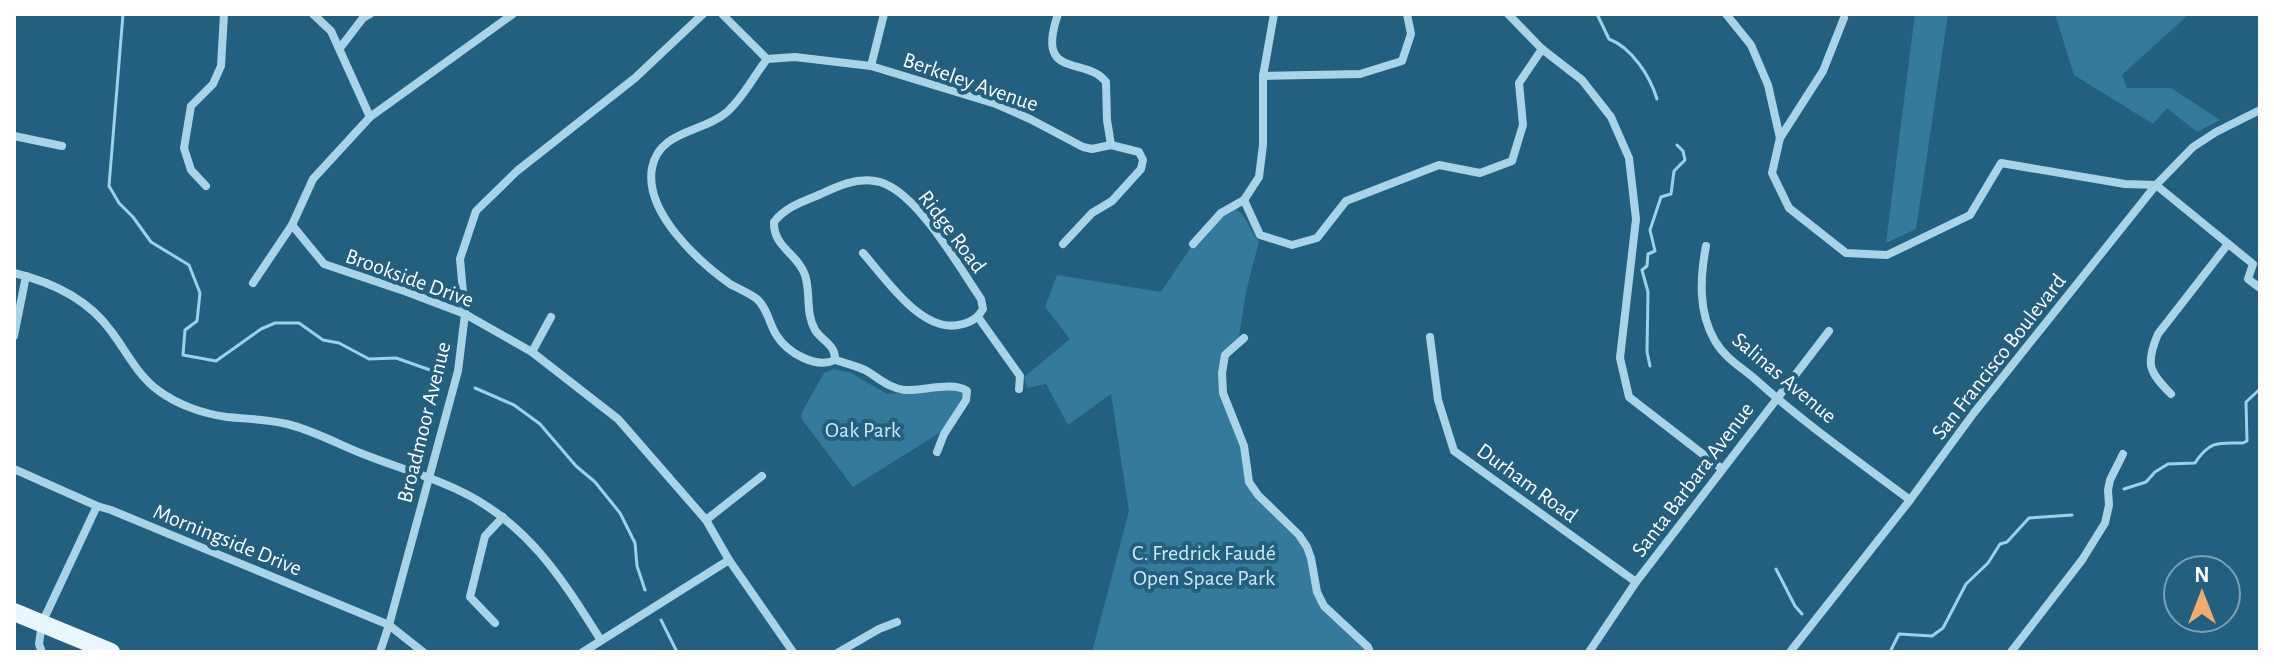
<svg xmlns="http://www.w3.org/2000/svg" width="2274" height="666" font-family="'Alegreya Sans',sans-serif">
	<rect width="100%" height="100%" fill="#23607f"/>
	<g fill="#347a9a">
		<polygon points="1915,14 1948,14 1916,229 1886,243"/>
		<polygon points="2055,14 2189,14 2122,75 2127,88 2171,88 2220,120 2197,132 2167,108 2153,124 2074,75"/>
		<path d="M1235 209C1246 214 1250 231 1259 241L1246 292 1238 343 1225 358 1223 393 1240 437 1249 482 1299 535 1324 606 1370 652H1092L1129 511 1111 394 1068 425 1046 384 1027 388 1024 377 1070 339 1045 307 1057 275 1161 292 1193 244 1209 224Z"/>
		<polygon points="834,369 851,373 887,394 964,388 963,396 941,432 853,487 801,418 802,412 824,373"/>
	</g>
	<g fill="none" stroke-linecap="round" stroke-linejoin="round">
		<g stroke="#9dd1e7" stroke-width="3">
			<polyline points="123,14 109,186 119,203 133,217 151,242 189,265 200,293 197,321 185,330 183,355 216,361 261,329 275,323 299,323 323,340 339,343 369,359 396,358 433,371"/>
			<path d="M1597 14 1609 39C1632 48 1650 76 1657 99"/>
			<polyline points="1650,366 1647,352 1648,292 1642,270 1647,266 1648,254 1655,251 1650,230 1661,197 1671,194 1674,171 1685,160 1683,151 1677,145"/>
			<polyline points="475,388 514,405 540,424 576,466 595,482 620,513 635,543 637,566 645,590"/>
			<path d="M2124 489 2146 482 2155 472 2168 464 2195 463C2210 440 2219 443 2243 443L2247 441 2246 402 2260 389"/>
			<polyline points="1776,569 1795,606 1802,614"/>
			<polyline points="661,620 677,652"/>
			<polyline points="1890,652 1899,634 1932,636 1943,628 1966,584 1988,563 2000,544 2007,542 2029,518 2072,515"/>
		</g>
		<g stroke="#a9d3e6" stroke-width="8">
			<polyline points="313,14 331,31 370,117"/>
			<polyline points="722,14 767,59 795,57 871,66 996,104 1030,119 1083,147 1092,149 1111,145 1139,152 1143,160 1141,169 1112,201 1092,213 1063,244"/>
			<path d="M1058 14C1035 81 1085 55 1106 82L1107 120 1111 145"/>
			<polyline points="1508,14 1542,49 1582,80 1611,117 1629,158 1636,219 1620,358 1629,397 1722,469"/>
			<polyline points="1726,14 1751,45 1768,85 1780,138 1772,173 1789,208 1846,253 1887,255 1970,215 2001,163 2125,184 2156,185 2253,264 2248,279 2260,288"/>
			<polyline points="340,48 363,18 370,14"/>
			<path d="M767 59C754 76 743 98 727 112 703 133 659 130 652 168 644 212 698 261 730 284 739 289 749 293 757 299 768 309 769 324 777 336 788 353 816 369 835 360"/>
			<polyline points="871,66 884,14"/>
			<polyline points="1263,76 1360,74 1402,61 1411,34 1407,14"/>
			<polyline points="14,136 62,146"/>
			<polyline points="1780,138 1823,71 1844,18"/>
			<polyline points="206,186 191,170 184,148 191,106 213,84 221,66 224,14"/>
			<polyline points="1244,200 1260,235 1292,245 1317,238 1346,201 1439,165 1480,173 1512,161 1523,125 1519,83 1542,49"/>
			<polyline points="1244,200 1259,177 1263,145 1263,76 1274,14"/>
			<polyline points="292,225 324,264 407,292 465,314 532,352 618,419 706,520 729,560 793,652"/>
			<polyline points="1193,244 1221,213 1244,200"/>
			<path d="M1706 246C1700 278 1698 312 1715 341 1725 358 1741 367 1755 379 1804 423 1858 461 1910 500"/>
			<path d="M14 273C52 282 87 298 111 331 127 352 137 375 159 391 178 405 204 414 227 417 247 419 266 419 287 424 316 431 343 447 371 457 399 468 429 476 456 489 526 521 561 577 600 639"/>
			<polyline points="253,283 292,225 313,179 370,117 513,14"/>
			<polyline points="978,317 1020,376 1019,389"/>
			<polyline points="14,336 26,276"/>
			<polyline points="1430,337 1438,400 1454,451 1636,582"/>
			<polyline points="1244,338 1225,355 1222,373 1223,393 1244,446 1249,482 1258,495 1299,535 1307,547 1311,558 1317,592 1324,606 1368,647 1370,652"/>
			<polyline points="532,352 551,317"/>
			<path d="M835 360C836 345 822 341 815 330 805 312 811 293 805 275 798 254 773 247 774 222 785 207 804 201 821 194 838 186 855 178 875 181 914 186 959 267 981 299L983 309C977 319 970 323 958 325 921 332 886 279 863 253"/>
			<path d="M835 360C845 363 856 366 865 370 879 378 888 388 905 390 922 391 954 381 967 391L966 400 944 434 937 452"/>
			<path d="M2171 394C2149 372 2145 364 2158 334L2228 244"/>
			<polyline points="14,469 97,506 111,510 389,625 423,652"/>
			<polyline points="706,520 762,476"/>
			<polyline points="495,623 470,597 485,536 503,517"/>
			<polyline points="42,652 39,644 42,623 97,506"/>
			<polyline points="380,652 389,625 458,371 465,314 460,259 476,211 517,171 635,78 703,14"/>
			<polyline points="583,652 729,560"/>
			<polyline points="839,652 879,629 897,622"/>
			<polyline points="1589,652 1636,582 1829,331"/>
			<polyline points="1790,652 1910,500 1973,414 2156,185 2193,147 2216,132 2260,110"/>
			<polyline points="2011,652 2082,560 2105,523 2109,505 2108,490 2110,480 2123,454"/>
		</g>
		<polyline stroke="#eaf6fd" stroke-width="18" points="14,612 111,652"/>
	</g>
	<g text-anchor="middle" stroke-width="8" stroke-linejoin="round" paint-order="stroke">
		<g font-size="22" fill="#fff" stroke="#23607f">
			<text transform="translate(971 81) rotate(19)" y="8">Berkeley Avenue</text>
			<text transform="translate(953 231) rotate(53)" y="8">Ridge Road</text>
			<text transform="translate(410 277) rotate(20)" y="8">Brookside Drive</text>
			<text transform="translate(1998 356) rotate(-52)" y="8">San Francisco Boulevard</text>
			<text transform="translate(1785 377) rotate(40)" y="8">Salinas Avenue</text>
			<text transform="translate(423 422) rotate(-76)" y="8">Broadmoor Avenue</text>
			<text transform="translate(1692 479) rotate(-53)" y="8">Santa Barbara Avenue</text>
			<text transform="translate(1528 482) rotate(36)" y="8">Durham Road</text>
			<text transform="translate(228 539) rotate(22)" y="8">Morningside Drive</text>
		</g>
		<g font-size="22" fill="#cce8f5" stroke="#23607f">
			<text x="863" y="437">Oak Park</text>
			<text x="1204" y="560">C. Fredrick Faudé<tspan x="1204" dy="25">Open Space Park</tspan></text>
		</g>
	</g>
	<rect width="2274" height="666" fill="none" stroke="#ffffff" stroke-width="32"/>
	<g transform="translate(2202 594)"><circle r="38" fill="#23607f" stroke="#7ba0b2" stroke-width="2"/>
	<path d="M0-6L14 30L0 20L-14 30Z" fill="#f1ac6c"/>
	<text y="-12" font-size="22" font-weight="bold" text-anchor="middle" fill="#ffffff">N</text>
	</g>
</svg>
